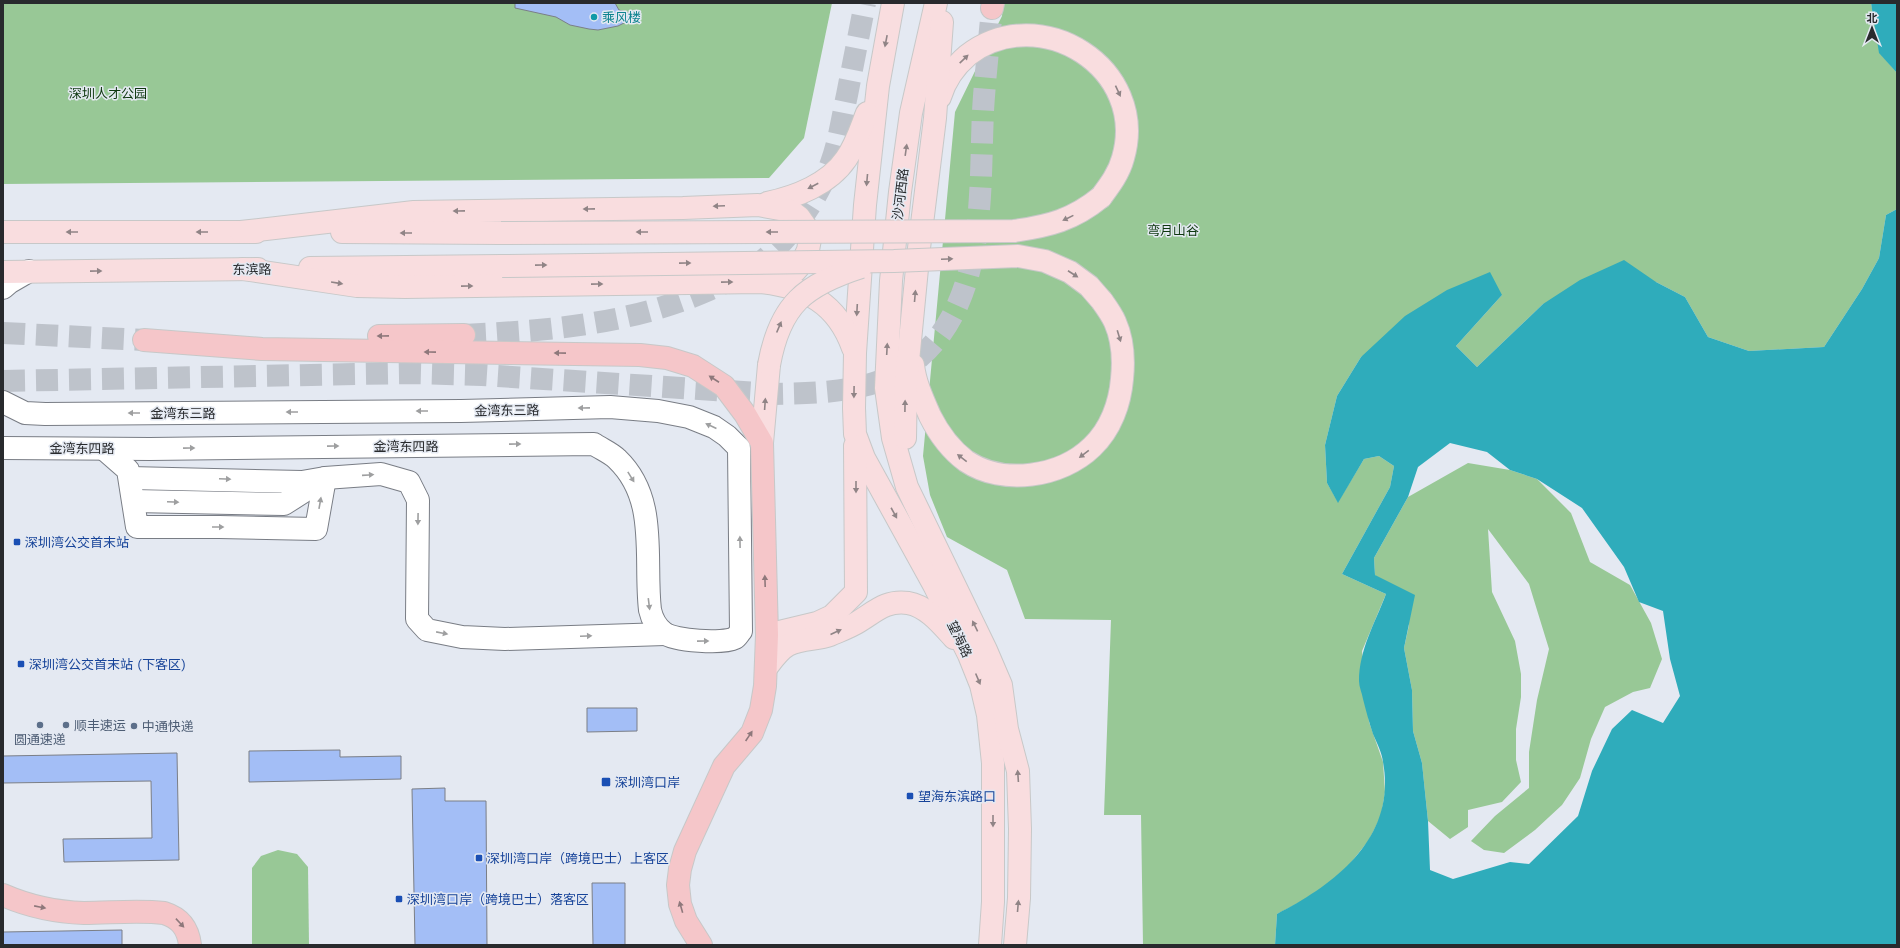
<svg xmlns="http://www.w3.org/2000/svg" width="1900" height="948" font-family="'Work Sans','Noto Sans SC',sans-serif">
	<rect width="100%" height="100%" fill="#e4e9f2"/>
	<g fill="#98c896">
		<polygon points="3,3 832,3 804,138 769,178 3,184"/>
		<polygon points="1003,3 1871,3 1880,53 1897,73 1897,209 1886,215 1879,258 1862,289 1824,347 1749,351 1708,337 1685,297 1656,282 1543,304 1477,367 1456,346 1502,295 1361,357 1337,396 1325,445 1327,483 1338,502 1364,459 1379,456 1394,466 1390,487 1342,574 1386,594 1362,651 1369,722 1383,762 1385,792 1381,816 1369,840 1349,865 1328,884 1302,901 1277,914 1275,945 1143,945 1141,815 1104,815 1111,620 1025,619 1007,570 947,537 930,495 923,456 955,112 1002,16"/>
		<polygon points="1468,463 1510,470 1537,479 1571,513 1590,562 1630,585 1651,623 1662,659 1650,688 1633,692 1605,707 1591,739 1580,778 1562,805 1535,830 1504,853 1484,850 1471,841 1495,816 1529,788 1529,752 1537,700 1549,649 1529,584 1488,529 1492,592 1515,641 1521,674 1521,697 1516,729 1516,760 1521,782 1502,802 1468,810 1468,827 1450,839 1428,821 1422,763 1413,731 1412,690 1404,648 1409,625 1375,575 1374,558 1408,497"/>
		<polygon points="278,850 297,854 308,867 309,945 252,945 252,868 261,856"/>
	</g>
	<g fill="#2facbb" fill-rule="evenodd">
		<polygon points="1871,3 1897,3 1897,73 1879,53"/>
		<path d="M1897 209V945H1275L1277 914C1336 884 1397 837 1383 762 1382 753 1377 743 1373 734 1369 722 1366 711 1363 699 1362 693 1359 687 1359 681 1359 650 1375 623 1386 594L1342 574 1390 487 1394 466 1379 456 1364 459 1338 503 1327 483 1325 445 1337 396 1361 357 1405 316 1447 290 1490 272 1502 295 1456 346 1477 367 1543 304 1580 280 1624 260 1656 282 1685 297 1708 337 1749 351 1824 347 1862 289 1879 258 1886 215ZM1450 443 1487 452 1510 470 1537 479 1582 508 1624 567 1639 602 1663 611 1670 659 1680 696 1663 723 1632 710 1612 729 1592 771 1578 816 1529 864 1510 862 1453 879 1430 870 1428 821 1422 763 1413 731 1412 690 1404 648 1415 595 1375 575 1374 558 1408 497 1418 467Z"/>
	</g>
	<g fill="#a3bef6" stroke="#7b7f87">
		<polygon points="515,3 615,3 619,10 638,16 618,26 598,30 589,29 570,25 556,17 515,8"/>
		<polygon points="587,708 637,708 637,731 587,732"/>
		<polygon points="340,750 340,757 401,756 401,779 249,782 249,751"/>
		<polygon points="177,753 179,860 64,862 63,839 152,838 151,781 3,783 3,756"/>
		<polygon points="445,788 445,801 486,801 487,945 415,945 412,789"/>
		<polygon points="592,883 625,883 625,945 593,945"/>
		<polygon points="122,930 122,945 3,945 3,932"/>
	</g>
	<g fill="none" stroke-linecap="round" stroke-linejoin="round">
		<g stroke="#bec3cb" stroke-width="22" stroke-dasharray="22 11" stroke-linecap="butt">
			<polyline points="3,333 144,340"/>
			<path d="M464 335C547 331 632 324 709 290 727 282 747 273 762 261 793 235 817 201 831 163 839 141 842 118 847 95 853 64 859 34 865 3"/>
			<path d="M3 381 409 373 482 375 774 394C817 393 869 393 906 368 988 311 979 198 983 111 985 77 989 43 992 8"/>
		</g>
		<g stroke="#797d85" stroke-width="24">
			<g id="minor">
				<polyline points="3,288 10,282 29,271"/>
				<path d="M3 402 25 413 45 414 461 411 610 407 658 411 689 417 714 427 727 436 739 448 741 631C739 633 737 637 735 638 723 644 675 641 664 633 656 627 652 619 650 610 644 558 659 499 617 459 611 453 601 449 594 444L150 449 3 448"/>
				<polyline points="104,449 128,470 137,527 219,527 316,529 325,478"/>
				<polyline points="130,478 302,482 325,478 381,474 409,482 418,500 417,619 427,630 462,637 505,639 665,634"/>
				<polyline points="134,501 284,504 320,481"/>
			</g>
		</g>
		<g stroke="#c7c8c8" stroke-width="24">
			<g id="major">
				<polyline points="893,3 878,86 865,205 855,353 854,408 855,434 864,458 934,585 969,655 981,685 988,715 993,763 993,902 990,945"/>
				<polyline points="936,3 911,113 900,192 891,281 886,388 893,438 907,487 986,650 1001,685 1007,729 1018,771 1020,829 1019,898 1015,945"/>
				<path d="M940 97C945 80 955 66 968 55 1040 0 1149 68 1123 158 1119 173 1110 185 1101 197"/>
				<path d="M767 203C796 197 829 184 846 159 856 145 861 128 867 113"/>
				<polyline points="3,232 256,232"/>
				<polyline points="241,232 414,212 683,208 758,205 791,211 799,217 806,227 810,239 808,250 802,263 795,271 784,277 760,282"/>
				<polyline points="342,232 501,233"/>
				<polyline points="310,268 502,266"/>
				<path d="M243 269 357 286 405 287 760 282C806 287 837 303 853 348"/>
				<polyline points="3,272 258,269"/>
				<path d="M913 365C915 383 923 400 930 416 939 434 950 449 966 461 1003 486 1061 477 1092 447 1111 429 1120 403 1122 379 1124 360 1123 340 1115 322 1112 315 1107 308 1102 301"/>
				<polyline points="905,438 906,382 919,248 935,118 942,22"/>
				<polyline points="762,443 769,365"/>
				<polyline points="767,635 817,623 832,616 856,592 855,446"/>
				<path d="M767 667C773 659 779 650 788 645 802 638 817 640 830 635 839 631 850 627 858 622 876 611 886 600 908 603 927 606 942 625 954 638"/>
			</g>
		</g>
		<g stroke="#c7c8c8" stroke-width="24">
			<g id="highway">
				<polyline points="992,8 993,3"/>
				<polyline points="379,336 464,335"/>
				<polyline points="144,340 262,349 640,355 667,358 693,366 724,386 745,414 762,443 767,635 765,686 761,710 752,733 724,766 685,851 680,869 678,885 680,904 686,921 701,945"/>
				<path d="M3 895C28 906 56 912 84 913 110 913 138 910 164 913 180 918 188 928 190 945"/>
			</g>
		</g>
		<use href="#minor" stroke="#fff" stroke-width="22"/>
		<use href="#major" stroke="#f9dddf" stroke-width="22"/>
		<use href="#highway" stroke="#f5c6c9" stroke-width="22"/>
		<g stroke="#c7c8c8" stroke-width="24" stroke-linecap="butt">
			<g id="major-bridge">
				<path d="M501 233 1014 231C1049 226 1073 220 1101 197"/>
				<polyline points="502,266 894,261 1018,256 1045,261 1070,272 1089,286 1102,301"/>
				<path d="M769 365C780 304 805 285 861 267"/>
			</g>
		</g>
		<use href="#major-bridge" stroke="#f9dddf" stroke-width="22"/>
	</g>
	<defs><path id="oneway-solid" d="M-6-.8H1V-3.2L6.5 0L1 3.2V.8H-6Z"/></defs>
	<g fill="#908486">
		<use href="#oneway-solid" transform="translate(886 41) rotate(101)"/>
		<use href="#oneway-solid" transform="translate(964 59) rotate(-44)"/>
		<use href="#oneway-solid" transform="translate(1118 91) rotate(65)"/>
		<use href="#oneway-solid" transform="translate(906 150) rotate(-82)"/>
		<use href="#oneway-solid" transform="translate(867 180) rotate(95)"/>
		<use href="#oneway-solid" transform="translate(813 186) rotate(152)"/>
		<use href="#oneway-solid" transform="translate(719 206) rotate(178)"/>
		<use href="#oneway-solid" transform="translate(589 209) rotate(179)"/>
		<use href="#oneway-solid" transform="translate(459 211) rotate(179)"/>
		<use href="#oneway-solid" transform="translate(1068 218) rotate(154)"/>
		<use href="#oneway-solid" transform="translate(72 232) rotate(-180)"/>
		<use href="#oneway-solid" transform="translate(202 232) rotate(-180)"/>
		<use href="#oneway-solid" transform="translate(642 232) rotate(180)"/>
		<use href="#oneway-solid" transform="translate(772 232) rotate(180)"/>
		<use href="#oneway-solid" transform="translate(406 233) rotate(-180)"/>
		<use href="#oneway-solid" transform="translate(947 259) rotate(-2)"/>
		<use href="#oneway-solid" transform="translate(685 263) rotate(-1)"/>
		<use href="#oneway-solid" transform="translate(541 265) rotate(-1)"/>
		<use href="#oneway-solid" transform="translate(96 271) rotate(-1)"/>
		<use href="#oneway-solid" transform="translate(1073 274) rotate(33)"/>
		<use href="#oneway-solid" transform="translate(727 282) rotate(-1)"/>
		<use href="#oneway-solid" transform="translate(337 283) rotate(9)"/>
		<use href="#oneway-solid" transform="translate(597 284) rotate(-1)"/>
		<use href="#oneway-solid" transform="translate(467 286) rotate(-1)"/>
		<use href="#oneway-solid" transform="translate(915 296) rotate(-85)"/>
		<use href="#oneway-solid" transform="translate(857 310) rotate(93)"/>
		<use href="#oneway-solid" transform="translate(779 327) rotate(-67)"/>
		<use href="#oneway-solid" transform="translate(1119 336) rotate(73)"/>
		<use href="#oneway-solid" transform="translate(887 349) rotate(-87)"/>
		<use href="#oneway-solid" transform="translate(854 392) rotate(91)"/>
		<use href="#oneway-solid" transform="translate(765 404) rotate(-86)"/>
		<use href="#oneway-solid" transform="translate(905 406) rotate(-89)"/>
		<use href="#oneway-solid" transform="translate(1084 454) rotate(143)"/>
		<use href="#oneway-solid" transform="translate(962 458) rotate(-142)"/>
		<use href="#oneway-solid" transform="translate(856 487) rotate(90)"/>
		<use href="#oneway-solid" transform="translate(894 513) rotate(61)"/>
		<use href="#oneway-solid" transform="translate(975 626) rotate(-116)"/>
		<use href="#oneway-solid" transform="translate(836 632) rotate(-24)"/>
		<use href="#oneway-solid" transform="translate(978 679) rotate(67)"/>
		<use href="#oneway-solid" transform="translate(1018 776) rotate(-94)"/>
		<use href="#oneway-solid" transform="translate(993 821) rotate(90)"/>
		<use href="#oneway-solid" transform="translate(1018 906) rotate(-85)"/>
	</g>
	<g fill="#8e787b">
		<use href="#oneway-solid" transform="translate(383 336) rotate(179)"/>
		<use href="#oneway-solid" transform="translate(430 352) rotate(-179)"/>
		<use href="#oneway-solid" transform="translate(560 353) rotate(-179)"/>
		<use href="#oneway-solid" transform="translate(714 379) rotate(-147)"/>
		<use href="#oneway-solid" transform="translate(765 581) rotate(-92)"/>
		<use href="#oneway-solid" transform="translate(749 736) rotate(-56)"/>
		<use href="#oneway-solid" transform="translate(40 907) rotate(11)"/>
		<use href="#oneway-solid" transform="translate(681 907) rotate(-106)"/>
		<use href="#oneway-solid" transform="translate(180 923) rotate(47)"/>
	</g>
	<g fill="#9e9fa0">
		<use href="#oneway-solid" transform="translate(584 408) rotate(179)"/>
		<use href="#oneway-solid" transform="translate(422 411) rotate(180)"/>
		<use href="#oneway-solid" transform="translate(292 412) rotate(180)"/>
		<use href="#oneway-solid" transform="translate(134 413) rotate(180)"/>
		<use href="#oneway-solid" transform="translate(711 426) rotate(-155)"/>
		<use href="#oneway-solid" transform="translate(515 444) rotate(-1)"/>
		<use href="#oneway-solid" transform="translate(333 446) rotate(-1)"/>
		<use href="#oneway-solid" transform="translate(189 448) rotate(-1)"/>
		<use href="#oneway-solid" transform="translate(368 475) rotate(-4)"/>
		<use href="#oneway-solid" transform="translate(631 477) rotate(58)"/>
		<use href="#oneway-solid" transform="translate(225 479) rotate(2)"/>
		<use href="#oneway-solid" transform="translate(173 502) rotate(2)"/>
		<use href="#oneway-solid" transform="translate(320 503) rotate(-80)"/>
		<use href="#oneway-solid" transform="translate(418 519) rotate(91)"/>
		<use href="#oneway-solid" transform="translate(218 527)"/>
		<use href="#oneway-solid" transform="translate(740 542) rotate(-91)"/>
		<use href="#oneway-solid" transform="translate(649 604) rotate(83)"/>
		<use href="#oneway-solid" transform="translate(442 633) rotate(11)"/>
		<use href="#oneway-solid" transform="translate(586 636) rotate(-2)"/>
		<use href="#oneway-solid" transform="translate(703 641) rotate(-1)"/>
	</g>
	<circle fill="#0f9aa8" stroke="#e4e9f2" stroke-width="1.5" cx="594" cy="17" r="4"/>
	<g fill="#1a4fb4" stroke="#e4e9f2" stroke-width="1.5">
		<rect x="13" y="538" width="8" height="8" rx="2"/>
		<rect x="17" y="660" width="8" height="8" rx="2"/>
		<rect x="601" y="777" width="10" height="10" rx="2"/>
		<rect x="906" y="792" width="8" height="8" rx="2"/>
		<rect x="475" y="854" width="8" height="8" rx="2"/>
		<rect x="395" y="895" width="8" height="8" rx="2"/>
	</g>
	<g fill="#5c6f8a" stroke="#e4e9f2" stroke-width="1.5">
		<circle cx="40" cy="725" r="4"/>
		<circle cx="66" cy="725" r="4"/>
		<circle cx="134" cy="726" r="4"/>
	</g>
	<g text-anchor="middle" stroke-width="3" stroke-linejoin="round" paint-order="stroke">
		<g font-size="13" fill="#0d838f" stroke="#e4e9f2" text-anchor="start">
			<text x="602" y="22">乘风楼</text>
		</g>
		<g font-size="13" fill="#0e380f" stroke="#e4e9f2">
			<text x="108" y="98">深圳人才公园</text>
			<text x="1173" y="235">弯月山谷</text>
		</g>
		<g font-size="13" fill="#282a2d" stroke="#e4e9f2">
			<text transform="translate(900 194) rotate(-83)" y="5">沙河西路</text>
			<text transform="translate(252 269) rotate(-1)" y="5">东滨路</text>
			<text transform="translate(507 410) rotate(-1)" y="5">金湾东三路</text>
			<text x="183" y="418">金湾东三路</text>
			<text x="406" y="451">金湾东四路</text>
			<text x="82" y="453">金湾东四路</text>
			<text transform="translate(960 639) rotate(64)" y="5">望海路</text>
		</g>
		<g font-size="13" fill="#164399" stroke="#e4e9f2" text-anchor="start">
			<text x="25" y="547">深圳湾公交首末站</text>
			<text x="29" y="669">深圳湾公交首末站 (下客区)</text>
			<text x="615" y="787">深圳湾口岸</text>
			<text x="918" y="801">望海东滨路口</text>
			<text x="487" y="863">深圳湾口岸（跨境巴士）上客区</text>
			<text x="407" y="904">深圳湾口岸（跨境巴士）落客区</text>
		</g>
		<g font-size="13" fill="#4e5e75" stroke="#e4e9f2" text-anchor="start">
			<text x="74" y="730">顺丰速运</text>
			<text x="142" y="731">中通快递</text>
			<text x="40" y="744" text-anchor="middle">圆通速递</text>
		</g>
	</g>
	<rect width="1900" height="948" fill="none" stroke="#282a2d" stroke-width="8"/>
	<g transform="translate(1872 28)" stroke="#e4e9f2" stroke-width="3" paint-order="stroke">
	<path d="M0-3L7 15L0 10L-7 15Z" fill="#282a2d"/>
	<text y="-6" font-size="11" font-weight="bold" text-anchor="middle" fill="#282a2d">北</text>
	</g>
</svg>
